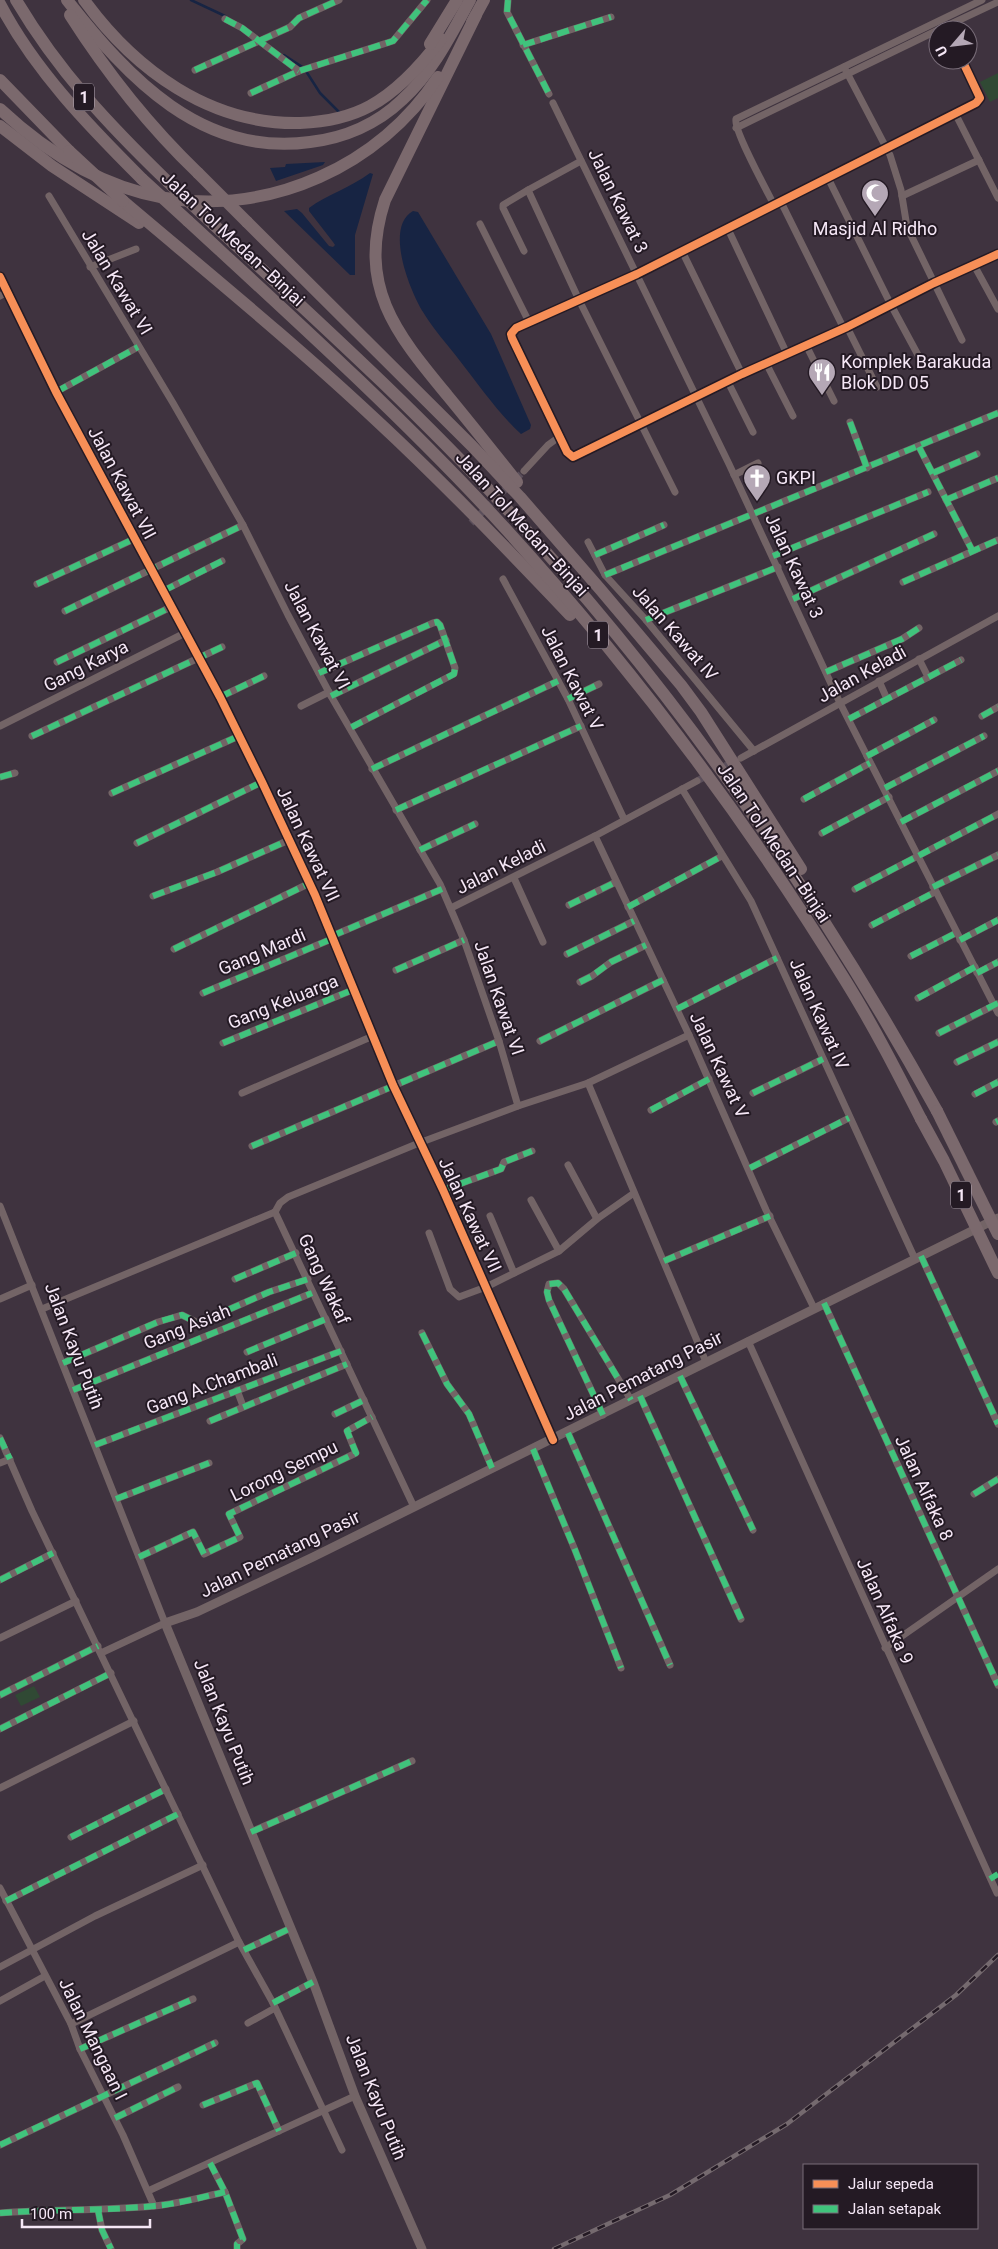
<svg xmlns="http://www.w3.org/2000/svg" width="998" height="2249" font-family="Roboto,sans-serif">
	<rect width="100%" height="100%" fill="#3f333f"/>
	<g fill="#304934">
		<polygon points="998,73 998,98 990,102 980,82"/>
		<polygon points="34,1686 40,1697 21,1706 15,1695"/>
	</g>
	<g fill="#172443">
		<polygon points="325,162 323,165 276,181 270,168 285,167 286,164"/>
		<path d="M370 173 373 174 355 235V275H350L284 211 297 209 302 213 329 246 333 247 335 245 333 242 309 211V208C328 194 350 188 370 173Z"/>
		<path d="M413 211 418 212 491 334 531 425 530 429 521 434C498 413 479 385 460 361 448 345 433 329 423 312 410 291 384 227 413 211Z"/>
	</g>
	<g fill="none" stroke-linecap="round" stroke-linejoin="round">
		<g stroke="#172443" stroke-width="2.5">
			<polyline points="191,0 225,16"/>
			<polyline points="284,55 304,68 320,93 340,113"/>
		</g>
		<g stroke="#5a4e5a" stroke-width="7" stroke-dasharray="7 3.5" stroke-linecap="butt">
			<polyline points="471,523 524,471"/>
			<polyline points="697,781 736,760"/>
		</g>
		<g stroke="#736466" stroke-width="7">
			<polyline points="508,0 507,12 549,94"/>
			<polyline points="225,19 242,28 299,71"/>
			<polyline points="938,30 998,2"/>
			<polyline points="523,45 611,17"/>
			<polyline points="962,60 980,98 976,103 637,274 516,328 511,334 512,338 567,452 573,457 742,374 847,327 934,283 998,254"/>
			<polyline points="844,67 890,155 901,190 907,227 962,340"/>
			<polyline points="195,70 290,27 299,18 339,0"/>
			<polyline points="251,93 299,71 393,41 427,0"/>
			<polyline points="553,103 729,464 840,703 998,1013"/>
			<polyline points="955,113 998,198"/>
			<polyline points="736,128 938,30"/>
			<polyline points="581,161 528,190 579,300 675,492"/>
			<polyline points="827,176 891,305 918,355"/>
			<polyline points="49,196 173,403 243,525 288,615 331,696 440,884 464,940 499,1041 518,1106"/>
			<polyline points="902,196 979,160"/>
			<polyline points="781,202 844,329"/>
			<path d="M774 205C767 191 733 129 736 119L982 0"/>
			<polyline points="480,224 529,322"/>
			<polyline points="728,229 787,354"/>
			<polyline points="524,251 503,208 503,205 528,190"/>
			<polyline points="682,251 742,374"/>
			<polyline points="974,265 998,309"/>
			<polyline points="90,267 136,249"/>
			<polyline points="0,277 56,392 220,697 262,782 315,895 393,1085 443,1190 553,1440"/>
			<polyline points="0,296 7,292"/>
			<polyline points="847,327 877,387"/>
			<polyline points="806,345 834,401"/>
			<polyline points="766,363 793,416"/>
			<polyline points="728,382 753,432"/>
			<polyline points="56,392 138,347"/>
			<polyline points="850,422 867,468"/>
			<polyline points="919,447 972,550"/>
			<polyline points="524,471 548,445 559,437"/>
			<polyline points="933,473 977,454"/>
			<polyline points="734,475 758,463"/>
			<polyline points="946,500 998,478"/>
			<polyline points="588,542 605,575 646,620 754,751"/>
			<polyline points="595,555 664,525"/>
			<polyline points="773,556 928,492"/>
			<polyline points="605,575 998,413"/>
			<polyline points="503,579 568,699 624,819"/>
			<polyline points="903,582 998,540"/>
			<polyline points="37,584 134,539"/>
			<polyline points="163,591 222,561"/>
			<polyline points="793,599 934,534"/>
			<polyline points="65,611 243,525"/>
			<polyline points="646,620 778,567"/>
			<polyline points="919,659 928,677"/>
			<polyline points="57,662 171,607"/>
			<polyline points="826,672 902,639 919,628"/>
			<polyline points="319,673 433,623 437,622 440,625 455,668 454,674 350,728"/>
			<polyline points="879,681 887,699"/>
			<polyline points="331,696 446,640"/>
			<polyline points="220,697 264,676"/>
			<polyline points="568,699 599,684"/>
			<polyline points="301,706 329,692"/>
			<polyline points="982,716 998,707"/>
			<polyline points="849,719 961,660"/>
			<polyline points="0,726 185,633"/>
			<polyline points="32,736 222,647"/>
			<polyline points="867,756 934,720"/>
			<polyline points="741,758 998,616"/>
			<polyline points="372,769 558,681"/>
			<polyline points="0,777 15,773"/>
			<polyline points="885,788 984,736"/>
			<polyline points="682,789 751,901 915,1259"/>
			<polyline points="112,793 239,736"/>
			<polyline points="804,799 870,763"/>
			<polyline points="396,810 581,726"/>
			<polyline points="901,822 998,771"/>
			<polyline points="822,833 889,797"/>
			<polyline points="595,836 689,1035 766,1210 814,1308"/>
			<polyline points="137,843 262,782"/>
			<polyline points="420,850 475,824"/>
			<polyline points="514,878 543,942"/>
			<polyline points="933,887 998,855"/>
			<polyline points="855,889 998,814"/>
			<polyline points="153,896 217,872 289,840"/>
			<polyline points="569,905 616,882"/>
			<polyline points="628,907 722,856"/>
			<polyline points="451,908 595,836 697,781"/>
			<polyline points="872,925 935,892"/>
			<polyline points="332,936 442,889"/>
			<polyline points="960,940 998,920"/>
			<polyline points="174,949 310,883"/>
			<polyline points="567,954 634,921"/>
			<polyline points="911,956 956,933"/>
			<polyline points="396,970 464,940"/>
			<polyline points="977,973 998,962"/>
			<polyline points="580,982 592,976 611,962 646,945"/>
			<polyline points="203,993 334,938"/>
			<polyline points="918,998 975,967"/>
			<polyline points="677,1009 777,958"/>
			<polyline points="939,1033 997,1004"/>
			<polyline points="540,1041 663,980"/>
			<polyline points="223,1043 355,989"/>
			<polyline points="957,1062 998,1042"/>
			<polyline points="588,1083 706,1362"/>
			<polyline points="242,1093 373,1036"/>
			<polyline points="753,1093 823,1059"/>
			<polyline points="975,1094 998,1082"/>
			<polyline points="651,1110 709,1079"/>
			<polyline points="996,1122 998,1121"/>
			<polyline points="252,1146 499,1041"/>
			<polyline points="568,1165 597,1219"/>
			<polyline points="750,1168 849,1118"/>
			<polyline points="443,1190 501,1169 504,1162 532,1151"/>
			<polyline points="531,1200 559,1251"/>
			<polyline points="0,1206 165,1623 101,1653"/>
			<polyline points="275,1212 280,1203 288,1197 419,1143 518,1106 588,1083 689,1035"/>
			<polyline points="275,1212 414,1507"/>
			<polyline points="490,1216 514,1273"/>
			<polyline points="429,1233 450,1289 459,1297 486,1287 559,1251 597,1219 634,1193"/>
			<polyline points="921,1256 998,1424"/>
			<polyline points="664,1261 770,1216"/>
			<polyline points="235,1279 296,1253"/>
			<polyline points="0,1299 32,1285"/>
			<polyline points="824,1303 998,1685"/>
			<polyline points="42,1309 275,1212"/>
			<polyline points="422,1333 447,1384 469,1414 492,1468"/>
			<polyline points="748,1341 997,1893"/>
			<polyline points="247,1352 326,1319"/>
			<polyline points="63,1363 158,1322 182,1315 198,1323 269,1292 308,1279"/>
			<polyline points="680,1376 753,1530"/>
			<polyline points="73,1390 312,1293"/>
			<polyline points="237,1390 243,1406"/>
			<polyline points="640,1396 741,1619"/>
			<polyline points="335,1414 364,1400"/>
			<polyline points="603,1415 549,1300 547,1292 549,1284 558,1283 564,1289 631,1400"/>
			<polyline points="210,1421 347,1364"/>
			<polyline points="568,1433 670,1665"/>
			<polyline points="0,1438 32,1511 239,1942 273,2003 342,2150"/>
			<polyline points="95,1445 341,1351"/>
			<polyline points="533,1449 575,1550 621,1668"/>
			<polyline points="0,1463 10,1459"/>
			<polyline points="974,1494 998,1479"/>
			<polyline points="116,1499 209,1463"/>
			<polyline points="139,1557 193,1532 204,1554 240,1537 229,1514 356,1453 347,1431 372,1417"/>
			<polyline points="0,1580 53,1553"/>
			<polyline points="0,1638 76,1601"/>
			<polyline points="885,1648 998,1569"/>
			<polyline points="0,1695 98,1646"/>
			<polyline points="0,1729 111,1673"/>
			<polyline points="0,1788 134,1721"/>
			<polyline points="251,1832 412,1761"/>
			<polyline points="71,1837 166,1789"/>
			<polyline points="0,1888 71,2024 80,2049 123,2135 154,2206"/>
			<polyline points="6,1901 178,1814"/>
			<polyline points="244,1950 291,1928"/>
			<polyline points="0,1967 95,1916 203,1865"/>
			<polyline points="0,2001 45,1976"/>
			<polyline points="273,2003 313,1982"/>
			<polyline points="248,2023 275,2008"/>
			<polyline points="71,2024 239,1942"/>
			<polyline points="80,2049 193,1999"/>
			<polyline points="203,2105 257,2083 279,2131"/>
			<polyline points="115,2118 178,2087"/>
			<polyline points="0,2145 215,2043"/>
			<polyline points="210,2163 225,2192 243,2239 237,2244 237,2249"/>
			<polyline points="148,2191 355,2096"/>
			<polyline points="98,2210 102,2230 111,2249"/>
			<path d="M0 2213C51 2209 102 2211 154 2206 178 2204 202 2197 225 2192"/>
		</g>
		<polyline stroke="#736466" stroke-width="9" points="422,2249 355,2096 313,1982 165,1623 197,1612 313,1557 998,1218"/>
		<g stroke="#7b696d" stroke-width="12">
			<path d="M16 0C58 71 109 125 168 182"/>
			<path d="M67 0C128 78 202 157 310 142 344 138 377 124 402 100 432 73 451 35 470 0"/>
			<path d="M84 0C135 70 210 125 300 123 324 122 348 118 370 106 398 91 422 64 441 39"/>
			<path d="M0 4C35 71 89 126 142 179"/>
			<path d="M70 15C107 73 149 126 198 173"/>
			<path d="M476 15 385 200C357 286 395 332 447 395 471 424 494 453 517 482"/>
			<polyline points="472,22 484,0"/>
			<polyline points="430,44 457,0"/>
			<polyline points="0,80 69,151"/>
			<path d="M0 109C46 152 102 187 165 198 271 215 379 166 438 77"/>
			<polyline points="0,126 52,166 139,223"/>
			<path d="M123 201C208 273 294 343 375 419 443 482 507 549 570 615"/>
			<path d="M188 221C292 317 396 411 492 514 624 657 743 814 845 980 873 1025 897 1072 921 1119"/>
			<polyline points="247,222 472,446 520,497 600,589 681,685 701,712 801,869"/>
			<path d="M213 224C312 316 413 407 504 506 674 688 816 893 937 1111"/>
		</g>
		<g stroke="#756a6f" stroke-width="4.5">
			<polyline id="rail" points="554,2249 670,2195 787,2124 956,1995 998,1955"/>
		</g>
		<use href="#rail" stroke="#241a24" stroke-width="2.5" stroke-dasharray="8" stroke-linecap="butt"/>
		<g stroke="#7b696d" stroke-width="12">
			<polyline points="69,151 123,201"/>
			<polyline points="198,173 247,222"/>
			<polyline points="142,179 188,221"/>
			<polyline points="168,182 213,224"/>
			<polyline points="937,1111 998,1234"/>
			<polyline points="921,1119 944,1161 998,1273"/>
		</g>
		<g stroke="#40c37c" stroke-width="6" stroke-dasharray="12 6" stroke-linecap="butt">
			<polyline points="508,0 507,12 549,94"/>
			<polyline points="225,19 242,28 299,71"/>
			<polyline points="523,45 611,17"/>
			<polyline points="195,70 290,27 299,18 339,0"/>
			<polyline points="251,93 299,71 393,41 427,0"/>
			<polyline points="56,392 138,347"/>
			<polyline points="850,422 867,468"/>
			<polyline points="919,447 972,550"/>
			<polyline points="933,473 977,454"/>
			<polyline points="946,500 998,478"/>
			<polyline points="595,555 664,525"/>
			<polyline points="773,556 928,492"/>
			<polyline points="605,575 998,413"/>
			<polyline points="903,582 998,540"/>
			<polyline points="37,584 134,539"/>
			<polyline points="163,591 222,561"/>
			<polyline points="793,599 934,534"/>
			<polyline points="65,611 243,525"/>
			<polyline points="646,620 778,567"/>
			<polyline points="57,662 171,607"/>
			<polyline points="826,672 902,639 919,628"/>
			<polyline points="319,673 433,623 437,622 440,625 455,668 454,674 350,728"/>
			<polyline points="331,696 446,640"/>
			<polyline points="220,697 264,676"/>
			<polyline points="568,699 599,684"/>
			<polyline points="982,716 998,707"/>
			<polyline points="849,719 961,660"/>
			<polyline points="32,736 222,647"/>
			<polyline points="867,756 934,720"/>
			<polyline points="372,769 558,681"/>
			<polyline points="0,777 15,773"/>
			<polyline points="885,788 984,736"/>
			<polyline points="112,793 239,736"/>
			<polyline points="804,799 870,763"/>
			<polyline points="396,810 581,726"/>
			<polyline points="901,822 998,771"/>
			<polyline points="822,833 889,797"/>
			<polyline points="137,843 262,782"/>
			<polyline points="420,850 475,824"/>
			<polyline points="933,887 998,855"/>
			<polyline points="855,889 998,814"/>
			<polyline points="153,896 217,872 289,840"/>
			<polyline points="569,905 616,882"/>
			<polyline points="628,907 722,856"/>
			<polyline points="872,925 935,892"/>
			<polyline points="332,936 442,889"/>
			<polyline points="960,940 998,920"/>
			<polyline points="174,949 310,883"/>
			<polyline points="567,954 634,921"/>
			<polyline points="911,956 956,933"/>
			<polyline points="396,970 464,940"/>
			<polyline points="977,973 998,962"/>
			<polyline points="580,982 592,976 611,962 646,945"/>
			<polyline points="203,993 334,938"/>
			<polyline points="918,998 975,967"/>
			<polyline points="677,1009 777,958"/>
			<polyline points="939,1033 998,1003"/>
			<polyline points="540,1041 663,980"/>
			<polyline points="223,1043 355,989"/>
			<polyline points="957,1062 998,1042"/>
			<polyline points="753,1093 823,1059"/>
			<polyline points="975,1094 998,1082"/>
			<polyline points="651,1110 709,1079"/>
			<polyline points="996,1122 998,1121"/>
			<polyline points="252,1146 499,1041"/>
			<polyline points="750,1168 849,1118"/>
			<polyline points="443,1190 501,1169 504,1162 532,1151"/>
			<polyline points="921,1256 998,1424"/>
			<polyline points="664,1261 770,1216"/>
			<polyline points="235,1279 296,1253"/>
			<polyline points="824,1303 998,1685"/>
			<polyline points="422,1333 447,1384 469,1414 492,1468"/>
			<polyline points="247,1352 326,1319"/>
			<polyline points="63,1363 158,1322 182,1315 198,1323 269,1292 308,1279"/>
			<polyline points="680,1376 753,1530"/>
			<polyline points="73,1390 312,1293"/>
			<polyline points="640,1396 741,1619"/>
			<polyline points="335,1414 364,1400"/>
			<polyline points="603,1415 549,1300 547,1292 549,1284 558,1283 564,1289 631,1400"/>
			<polyline points="210,1421 347,1364"/>
			<polyline points="568,1433 670,1665"/>
			<polyline points="0,1438 10,1459"/>
			<polyline points="95,1445 341,1351"/>
			<polyline points="533,1449 575,1550 621,1668"/>
			<polyline points="974,1494 998,1479"/>
			<polyline points="116,1499 209,1463"/>
			<polyline points="139,1557 193,1532 204,1554 240,1537 229,1514 356,1453 347,1431 372,1417"/>
			<polyline points="0,1580 53,1553"/>
			<polyline points="0,1695 98,1646"/>
			<polyline points="0,1729 111,1673"/>
			<polyline points="251,1832 412,1761"/>
			<polyline points="71,1837 166,1789"/>
			<polyline points="990,1879 998,1874"/>
			<polyline points="6,1901 178,1814"/>
			<polyline points="244,1950 291,1928"/>
			<polyline points="273,2003 313,1982"/>
			<polyline points="80,2049 193,1999"/>
			<polyline points="203,2105 257,2083 279,2131"/>
			<polyline points="115,2118 178,2087"/>
			<polyline points="0,2145 215,2043"/>
			<polyline points="210,2163 225,2192 243,2239 237,2244 237,2249"/>
			<polyline points="98,2210 102,2230 111,2249"/>
			<path d="M0 2213C51 2209 102 2211 154 2206 178 2204 202 2197 225 2192"/>
		</g>
		<g stroke="#241a24" stroke-width="11">
			<g id="cycleway">
				<polyline points="962,60 980,98 976,103 637,274 516,328 511,334 512,338 567,452 573,457 742,374 847,327 934,283 998,254"/>
				<polyline points="0,277 56,392 220,697 262,782 315,895 393,1085 443,1190 553,1440"/>
			</g>
		</g>
		<use href="#cycleway" stroke="#f78f57" stroke-width="8"/>
	</g>
	<defs>
		<g id="mosque-pin" transform="scale(1.4375)"><path d="M0 17L-7.5 6A9.5 9.5 0 1 1 7.5 6Z" fill="#b5a8b6" stroke="#241a24"/><path d="M3.5-4.9A6 6 0 1 0 3.5 4.9A5 5 0 1 1 3.5-4.9Z" fill="#fff"/></g>
		<g id="restaurant-pin" transform="scale(1.4375)"><path d="M0 17L-7.5 6A9.5 9.5 0 1 1 7.5 6Z" fill="#b5a8b6" stroke="#241a24"/><path d="M-5-6h1v4h1v-4h1v4h1v-4h1v5L-1.5 .5V6h-2V.5L-5-1ZM5-6V6H3V1.5H1.5Q1.5-4 5-6Z" fill="#fff"/></g>
		<g id="church-pin" transform="scale(1.4375)"><path d="M0 17L-7.5 6A9.5 9.5 0 1 1 7.5 6Z" fill="#b5a8b6" stroke="#241a24"/><path d="M-1.2-6h2.4v3.5h3.3v2.4h-3.3V6h-2.4V-.1h-3.3v-2.4h3.3Z" fill="#fff"/></g>
	</defs>
	<g fill-rule="evenodd">
		<use href="#mosque-pin" x="875" y="193"/>
		<use href="#restaurant-pin" x="822" y="372"/>
		<use href="#church-pin" x="757" y="478"/>
	</g>
	<g text-anchor="middle" stroke-width="4" stroke-linejoin="round" paint-order="stroke">
		<g fill="#241a24" stroke="#b6aab7" stroke-width="1">
			<rect x="74" y="83.5" width="20" height="27" rx="4"/>
			<rect x="588" y="621.5" width="20" height="27" rx="4"/>
			<rect x="951" y="1181.5" width="20" height="27" rx="4"/>
		</g>
		<g font-size="16" font-weight="bold" fill="#f5e7f6">
			<text x="84" y="103">1</text>
			<text x="598" y="641">1</text>
			<text x="961" y="1201">1</text>
		</g>
		<g font-size="18" fill="#f5e7f6" stroke="#241a24">
			<text transform="translate(618 201) rotate(64)" y="6">Jalan Kawat 3</text>
			<text transform="translate(233 239) rotate(43)" y="6">Jalan Tol Medan–Binjai</text>
			<text transform="translate(117 282) rotate(59)" y="6">Jalan Kawat VI</text>
			<text transform="translate(122 483) rotate(62)" y="6">Jalan Kawat VII</text>
			<text transform="translate(522 524) rotate(48)" y="6">Jalan Tol Medan–Binjai</text>
			<text transform="translate(794 566) rotate(65)" y="6">Jalan Kawat 3</text>
			<text transform="translate(675 633) rotate(49)" y="6">Jalan Kawat IV</text>
			<text transform="translate(317 635) rotate(62)" y="6">Jalan Kawat VI</text>
			<text transform="translate(86 666) rotate(-27)" y="6">Gang Karya</text>
			<text transform="translate(862 674) rotate(-29)" y="6">Jalan Keladi</text>
			<text transform="translate(572 678) rotate(63)" y="6">Jalan Kawat V</text>
			<text transform="translate(774 843) rotate(56)" y="6">Jalan Tol Medan–Binjai</text>
			<text transform="translate(308 844) rotate(65)" y="6">Jalan Kawat VII</text>
			<text transform="translate(501 867) rotate(-27)" y="6">Jalan Keladi</text>
			<text transform="translate(262 952) rotate(-23)" y="6">Gang Mardi</text>
			<text transform="translate(499 998) rotate(71)" y="6">Jalan Kawat VI</text>
			<text transform="translate(283 1002) rotate(-22)" y="6">Gang Keluarga</text>
			<text transform="translate(819 1014) rotate(66)" y="6">Jalan Kawat IV</text>
			<text transform="translate(719 1065) rotate(65)" y="6">Jalan Kawat V</text>
			<text transform="translate(470 1215) rotate(65)" y="6">Jalan Kawat VII</text>
			<text transform="translate(324 1279) rotate(65)" y="6">Gang Wakaf</text>
			<text transform="translate(187 1327) rotate(-22)" y="6">Gang Asiah</text>
			<text transform="translate(74 1346) rotate(69)" y="6">Jalan Kayu Putih</text>
			<text transform="translate(643 1376) rotate(-27)" y="6">Jalan Pematang Pasir</text>
			<text transform="translate(212 1384) rotate(-21)" y="6">Gang A.Chambali</text>
			<text transform="translate(284 1471) rotate(-26)" y="6">Lorong Sempu</text>
			<text transform="translate(924 1488) rotate(65)" y="6">Jalan Alfaka 8</text>
			<text transform="translate(280 1554) rotate(-26)" y="6">Jalan Pematang Pasir</text>
			<text transform="translate(885 1611) rotate(66)" y="6">Jalan Alfaka 9</text>
			<text transform="translate(224 1722) rotate(68)" y="6">Jalan Kayu Putih</text>
			<text transform="translate(93 2039) rotate(64)" y="6">Jalan Mangaan I</text>
			<text transform="translate(376 2097) rotate(68)" y="6">Jalan Kayu Putih</text>
		</g>
		<g font-size="18" fill="#f5e7f6" stroke="#241a24" text-anchor="start">
			<text x="875" y="235" text-anchor="middle">Masjid Al Ridho</text>
			<text x="841" y="368">Komplek Barakuda<tspan x="841" dy="21">Blok DD 05</tspan></text>
			<text x="776" y="484">GKPI</text>
		</g>
	</g>
	<rect x="803" y="2164" width="175" height="65" fill="#241a24" stroke="#786c78"/>
	<rect x="813" y="2180" width="25" height="8" fill="#f78f57" stroke="#786c78"/>
	<text x="848" y="2189" font-size="15" fill="#f5e7f6">Jalur sepeda</text>
	<rect x="813" y="2205" width="25" height="8" fill="#40c37c" stroke="#786c78"/>
	<text x="848" y="2214" font-size="15" fill="#f5e7f6">Jalan setapak</text>
	<g transform="translate(953 45) rotate(242)"><circle r="24" fill="#241a24" stroke="#786c78"/>
	<path d="M0-4L9 19L0 12L-9 19Z" fill="#b5a8b6"/>
	<text y="-8" font-size="14" font-weight="bold" text-anchor="middle" fill="#f5e7f6">U</text>
	</g>
	<path d="M22 2219v8h128v-8" fill="none" stroke="#f5e7f6" stroke-width="2.5"/>
	<text x="30" y="2219" font-size="15" fill="#f5e7f6" stroke="#241a24" stroke-width="4" paint-order="stroke">100 m</text>
</svg>
